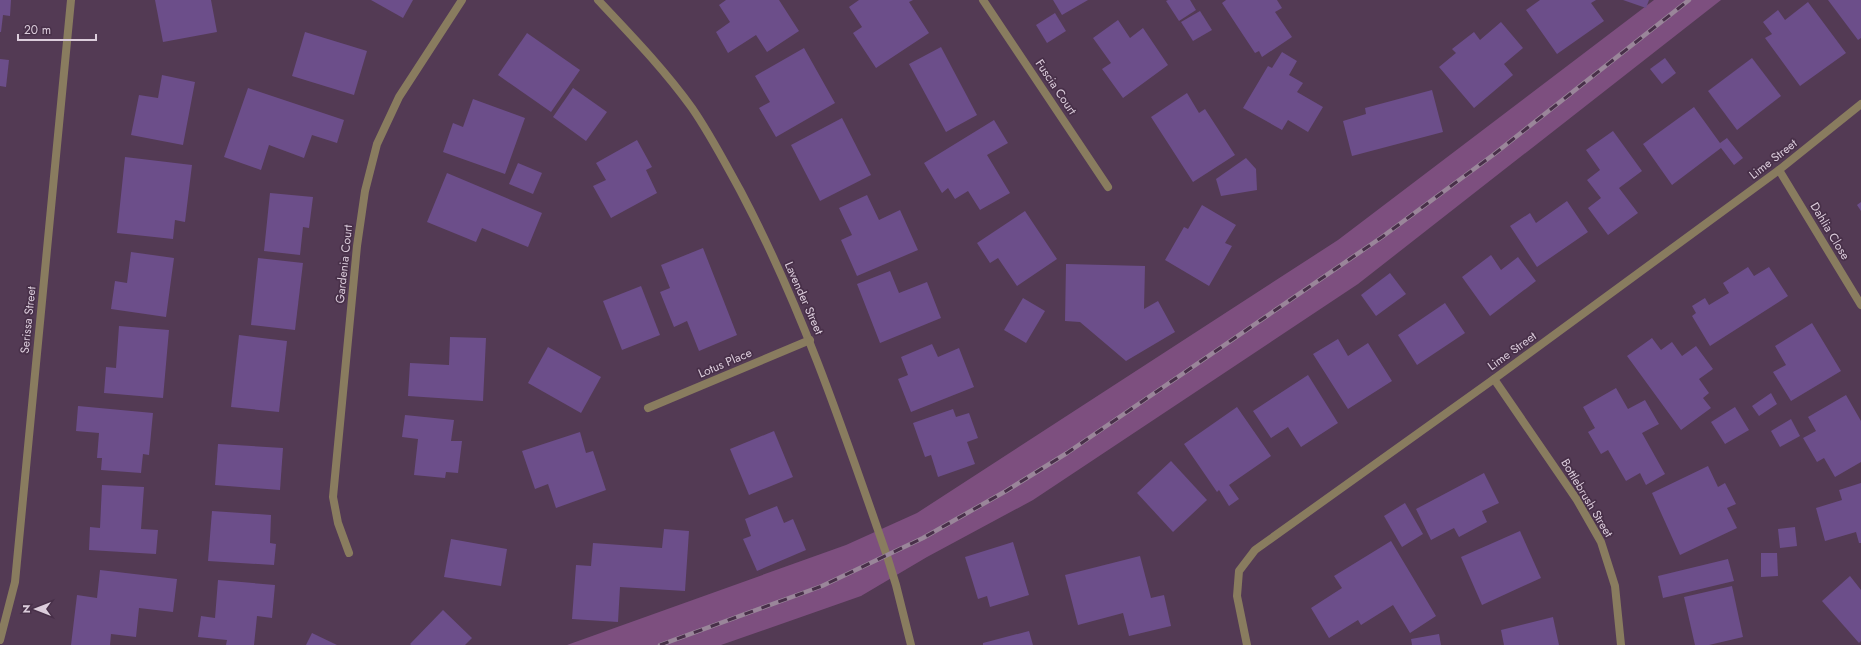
<svg xmlns="http://www.w3.org/2000/svg" width="1861" height="645" font-family="Jost,sans-serif">
	<rect width="100%" height="100%" fill="#533a54"/>
	<polygon fill="#7d4f7f" points="1654,0 1721,0 1358,284 1033,500 927,557 861,596 721,645 567,645 846,545 917,513 1338,240"/>
	<g fill="#6c4e8a">
		<polygon points="0,0 11,0 10,16 3,15 1,32 0,32"/>
		<polygon points="155,0 211,0 217,32 163,42"/>
		<polygon points="371,0 413,0 403,18"/>
		<polygon points="726,0 779,0 799,31 767,52 756,35 728,53 716,32 730,22 719,5"/>
		<polygon points="859,0 913,0 909,2 929,33 876,68 853,33 862,27 849,7"/>
		<polygon points="1053,0 1088,0 1062,15"/>
		<polygon points="1168,0 1190,0 1196,10 1179,21 1166,1"/>
		<polygon points="1226,0 1277,0 1282,8 1275,12 1292,37 1262,57 1259,51 1255,53 1222,3"/>
		<polygon points="1540,0 1596,0 1591,3 1604,21 1557,54 1526,10"/>
		<polygon points="1623,0 1649,0 1646,8"/>
		<polygon points="1828,0 1861,0 1861,38 1858,40"/>
		<polygon points="1808,2 1846,53 1800,86 1765,38 1772,34 1763,22 1778,10 1785,20"/>
		<polygon points="1200,11 1212,30 1193,41 1181,22"/>
		<polygon points="1055,13 1066,31 1047,43 1036,25"/>
		<polygon points="1118,20 1130,38 1143,28 1168,65 1123,98 1102,69 1111,63 1093,38"/>
		<polygon points="1501,22 1523,48 1504,64 1513,75 1474,108 1439,67 1456,53 1452,49 1474,32 1480,40"/>
		<polygon points="305,32 367,51 354,95 292,76"/>
		<polygon points="527,33 580,70 551,112 498,75"/>
		<polygon points="941,47 977,115 946,132 909,64"/>
		<polygon points="804,48 835,103 776,137 759,108 770,102 755,76"/>
		<polygon points="1282,52 1297,61 1289,75 1303,83 1297,92 1323,107 1308,132 1288,120 1282,130 1243,108 1268,66 1272,68"/>
		<polygon points="1665,58 1676,73 1662,84 1650,69"/>
		<polygon points="1752,58 1781,96 1737,130 1708,91"/>
		<polygon points="0,59 9,60 6,87 0,86"/>
		<polygon points="162,75 195,82 183,145 131,135 139,95 158,98"/>
		<polygon points="248,88 344,120 337,143 312,135 304,158 269,145 261,170 224,157"/>
		<polygon points="573,88 607,112 586,141 553,117"/>
		<polygon points="1432,90 1443,132 1352,156 1343,121 1366,114 1365,108"/>
		<polygon points="1187,93 1199,113 1205,109 1235,155 1193,182 1151,117"/>
		<polygon points="473,99 525,118 505,174 443,152 453,123 463,127"/>
		<polygon points="1694,107 1720,143 1727,138 1743,158 1734,165 1721,148 1672,185 1643,144"/>
		<polygon points="842,118 871,175 820,201 791,145"/>
		<polygon points="994,120 1008,143 987,155 1010,193 980,210 968,191 955,199 948,188 942,193 924,163"/>
		<polygon points="1613,131 1642,171 1619,188 1638,213 1608,235 1588,208 1601,198 1587,180 1600,170 1586,150"/>
		<polygon points="637,140 652,167 646,170 657,193 611,218 593,186 606,180 596,163"/>
		<polygon points="125,157 192,165 185,222 175,220 173,239 117,233"/>
		<polygon points="1246,158 1256,169 1257,190 1221,196 1216,179"/>
		<polygon points="518,163 542,173 533,194 509,184"/>
		<polygon points="447,173 542,213 528,247 482,228 476,242 427,222"/>
		<polygon points="270,193 313,197 309,228 303,227 300,255 264,251"/>
		<polygon points="867,195 879,220 900,210 918,250 857,276 841,240 852,235 839,208"/>
		<polygon points="1567,201 1588,232 1537,267 1510,226 1530,213 1536,223"/>
		<polygon points="1861,202 1861,211 1857,205"/>
		<polygon points="1202,205 1236,225 1225,243 1232,246 1209,286 1165,260 1184,227 1188,229"/>
		<polygon points="1025,211 1057,259 1017,286 998,258 990,263 977,243"/>
		<polygon points="703,248 737,335 699,351 687,321 674,327 660,292 670,288 661,265"/>
		<polygon points="131,252 174,258 166,317 111,309 115,281 127,283"/>
		<polygon points="1491,255 1501,270 1518,257 1536,281 1490,316 1462,277"/>
		<polygon points="258,258 303,263 295,330 251,325"/>
		<polygon points="1066,264 1145,266 1144,309 1158,301 1175,332 1126,361 1080,322 1065,321"/>
		<polygon points="1748,267 1754,276 1769,267 1788,296 1710,346 1692,316 1696,313 1692,306 1705,298 1709,305 1729,293 1723,283"/>
		<polygon points="890,271 899,293 927,282 941,318 880,343 857,284"/>
		<polygon points="1390,273 1406,294 1376,316 1361,295"/>
		<polygon points="641,286 660,335 622,350 603,301"/>
		<polygon points="1023,298 1045,311 1026,343 1004,330"/>
		<polygon points="1445,303 1465,333 1417,365 1398,335"/>
		<polygon points="1812,323 1841,371 1791,401 1773,372 1786,365 1775,346"/>
		<polygon points="119,326 169,330 163,398 104,393 106,367 116,368"/>
		<polygon points="239,335 287,341 279,412 231,407"/>
		<polygon points="450,337 486,338 483,401 408,396 410,363 449,365"/>
		<polygon points="1652,338 1661,350 1672,342 1682,356 1696,346 1713,369 1699,379 1709,393 1703,398 1711,408 1681,430 1627,356"/>
		<polygon points="1338,339 1348,356 1368,343 1392,381 1348,409 1313,354"/>
		<polygon points="932,344 938,357 959,348 974,387 911,412 898,379 908,375 901,357"/>
		<polygon points="548,347 601,377 581,413 528,383"/>
		<polygon points="1308,375 1338,423 1301,447 1288,427 1271,438 1253,411"/>
		<polygon points="1616,388 1628,409 1645,400 1659,424 1642,433 1665,474 1646,485 1640,473 1626,481 1608,450 1601,454 1588,432 1595,428 1583,407"/>
		<polygon points="1771,393 1777,404 1759,416 1752,406"/>
		<polygon points="1846,395 1861,421 1861,462 1835,477 1824,458 1817,462 1803,438 1816,431 1808,417"/>
		<polygon points="78,406 153,413 149,455 143,454 141,473 101,470 102,458 97,458 99,433 76,431"/>
		<polygon points="1237,407 1271,456 1229,485 1239,499 1229,506 1219,490 1217,492 1184,444"/>
		<polygon points="1735,407 1749,430 1725,444 1711,422"/>
		<polygon points="953,409 956,417 969,413 978,438 967,442 975,464 938,477 931,455 925,457 913,423"/>
		<polygon points="405,415 454,420 451,441 462,441 458,473 446,472 445,478 414,475 418,439 402,437"/>
		<polygon points="1791,419 1800,436 1780,447 1771,431"/>
		<polygon points="774,431 793,477 749,495 730,449"/>
		<polygon points="580,432 586,453 593,451 606,490 556,508 548,484 535,489 522,451"/>
		<polygon points="218,444 283,448 280,490 215,485"/>
		<polygon points="1171,461 1207,500 1173,532 1137,493"/>
		<polygon points="1708,466 1718,487 1725,483 1736,504 1727,508 1737,528 1680,555 1652,493"/>
		<polygon points="1484,473 1499,503 1482,511 1487,522 1459,537 1454,528 1431,540 1416,509"/>
		<polygon points="1861,483 1861,543 1859,543 1856,532 1825,541 1816,508 1842,500 1839,490"/>
		<polygon points="102,485 144,487 141,529 158,530 156,554 89,550 90,527 100,528"/>
		<polygon points="1405,503 1423,534 1402,547 1384,516"/>
		<polygon points="777,506 784,523 793,519 806,550 757,571 743,539 751,536 745,519"/>
		<polygon points="212,511 271,515 270,543 276,544 274,565 208,561"/>
		<polygon points="1795,527 1797,546 1780,548 1778,529"/>
		<polygon points="664,529 689,531 685,591 620,587 618,622 572,619 576,565 591,566 593,543 662,548"/>
		<polygon points="1520,531 1541,578 1482,605 1461,557"/>
		<polygon points="451,539 507,549 501,586 444,577"/>
		<polygon points="1391,541 1436,616 1410,633 1393,605 1361,625 1358,620 1329,638 1311,608 1342,588 1334,576"/>
		<polygon points="1013,542 1029,595 990,607 987,596 978,599 965,557"/>
		<polygon points="1761,553 1777,553 1778,576 1761,577"/>
		<polygon points="1140,556 1151,598 1164,595 1171,626 1129,636 1123,613 1078,625 1065,575"/>
		<polygon points="1728,559 1734,581 1663,598 1658,576"/>
		<polygon points="100,570 177,579 173,612 139,608 136,637 111,634 110,645 71,645 77,595 97,598"/>
		<polygon points="1850,576 1861,590 1861,641 1859,643 1822,601"/>
		<polygon points="218,580 275,585 272,618 257,616 254,645 226,645 227,640 198,637 201,616 215,618"/>
		<polygon points="1732,586 1743,637 1709,645 1695,645 1684,597"/>
		<polygon points="443,610 472,638 465,645 411,645 410,644"/>
		<polygon points="1553,617 1559,645 1504,645 1501,630"/>
		<polygon points="1029,631 1033,645 983,645 983,643"/>
		<polygon points="312,633 337,645 306,645"/>
		<polygon points="1439,634 1441,645 1412,645 1411,639"/>
	</g>
	<g fill="none" stroke-linecap="round" stroke-linejoin="round">
		<g stroke="#897c5f" stroke-width="8">
			<path d="M598 0C630 34 664 69 692 108 710 134 725 163 740 190 802 307 844 432 887 556L896 585 911 645"/>
			<polyline points="983,0 1108,187"/>
			<polyline points="1779,170 1861,305"/>
			<polyline points="1494,379 1577,500 1601,542 1615,586 1621,645"/>
			<polyline points="648,408 810,340"/>
			<polyline points="349,553 338,523 333,497 357,246 365,191 377,144 399,97 462,0"/>
			<polyline points="0,640 15,582 71,0"/>
			<polyline points="1247,645 1237,596 1239,571 1255,550 1494,379 1779,170 1861,104"/>
		</g>
		<g stroke="#9a869a" stroke-width="4.5">
			<polyline id="rail" points="660,645 822,586 923,538 1006,491 1067,453 1382,237 1493,155 1689,0"/>
		</g>
		<use href="#rail" stroke="#483049" stroke-width="3" stroke-dasharray="9" stroke-linecap="butt"/>
	</g>
	<g text-anchor="middle" stroke-width="3.5" stroke-linejoin="round" paint-order="stroke">
		<g font-size="12" fill="#dccddc" stroke="#483049">
			<text transform="translate(1056 87) rotate(56)" y="4">Fuscia Court</text>
			<text transform="translate(1773 159) rotate(-38)" y="4">Lime Street</text>
			<text transform="translate(1830 231) rotate(59)" y="4">Dahlia Close</text>
			<text transform="translate(344 264) rotate(-84)" y="4">Gardenia Court</text>
			<text transform="translate(804 298) rotate(66)" y="4">Lavender Street</text>
			<text transform="translate(28 320) rotate(-84)" y="4">Serissa Street</text>
			<text transform="translate(1512 351) rotate(-36)" y="4">Lime Street</text>
			<text transform="translate(725 363) rotate(-23)" y="4">Lotus Place</text>
			<text transform="translate(1587 498) rotate(59)" y="4">Bottlebrush Street</text>
		</g>
	</g>
	<g transform="translate(36 609) rotate(270)" stroke="#483049" stroke-width="3" paint-order="stroke">
	<path d="M0-3L7 15L0 10L-7 15Z" fill="#dccddc"/>
	<text y="-6" font-size="11" font-weight="bold" text-anchor="middle" fill="#dccddc">N</text>
	</g>
	<path d="M18 34v6h78v-6" fill="none" stroke="#dccddc" stroke-width="2"/>
	<text x="24" y="34" font-size="12" fill="#dccddc" stroke="#483049" stroke-width="3" paint-order="stroke">20 m</text>
</svg>
